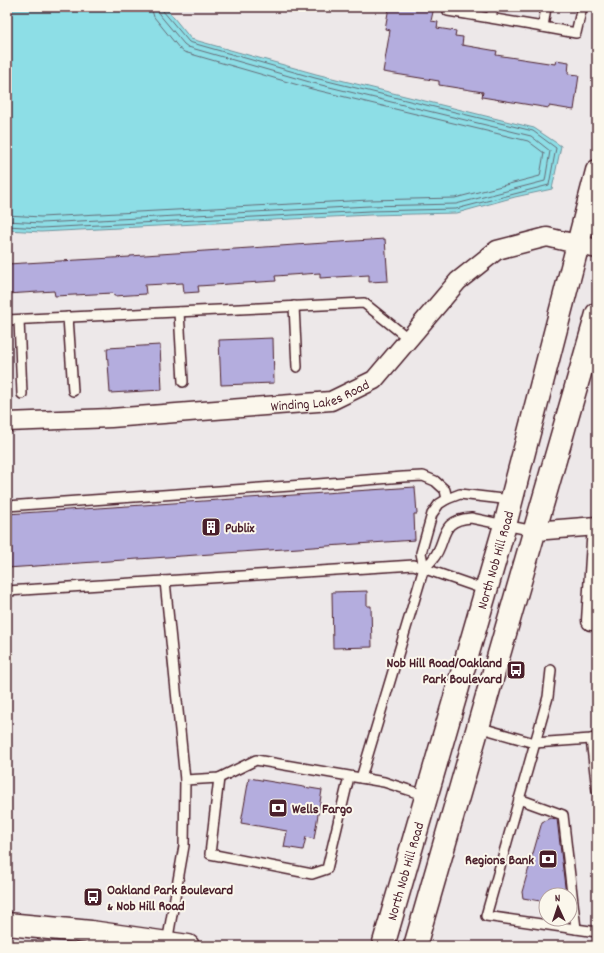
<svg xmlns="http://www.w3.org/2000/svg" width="604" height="953" font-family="Dekko,sans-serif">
	<rect width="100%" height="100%" fill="#ede8e9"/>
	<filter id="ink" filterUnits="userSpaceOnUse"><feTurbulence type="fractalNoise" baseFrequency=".025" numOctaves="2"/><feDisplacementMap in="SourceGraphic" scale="8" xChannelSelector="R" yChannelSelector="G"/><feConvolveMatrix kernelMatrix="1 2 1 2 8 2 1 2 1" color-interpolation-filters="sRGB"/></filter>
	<g filter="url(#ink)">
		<polygon fill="#8ddee6" stroke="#72929b" points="7,7 165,7 191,39 316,74 534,128 561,146 552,189 515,197 457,213 370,215 41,232 7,230"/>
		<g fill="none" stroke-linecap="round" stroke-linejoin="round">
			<g stroke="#656b76" stroke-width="1">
				<polyline points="7,215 41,217 369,200 455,198 540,176 544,153 528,141 312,89 184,52 179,48 154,17 151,7"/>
				<polyline points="7,221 41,223 369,206 456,204 545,181 550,151 531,136 313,83 188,47 184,44 159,14 157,7"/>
				<polyline points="7,226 41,228 370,211 456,209 549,185 556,148 533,131 315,78 189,42 163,11 162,7"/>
			</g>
		</g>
		<g fill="#b4adde" stroke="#4a1f2b">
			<polygon points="389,7 434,7 431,21 438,22 437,28 456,31 455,36 463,37 462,45 497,51 496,55 555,64 556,60 569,62 568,74 579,75 574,110 549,106 549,108 482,97 483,92 439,85 439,81 383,72 390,30 385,29"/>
			<polygon points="385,239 388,281 369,282 369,275 320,278 320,273 275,276 276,281 198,286 199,292 184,293 183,283 145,285 146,294 114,296 113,293 55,296 54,291 7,294 7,264 130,257 130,256"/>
			<polygon points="273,338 274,383 221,385 219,340"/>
			<polygon points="160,345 162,390 110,393 107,348"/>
			<polygon points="415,487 417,514 414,514 415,540 7,568 7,514"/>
			<polygon points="367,591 367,606 371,606 372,647 333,648 332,592"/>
			<polygon points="249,778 322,790 314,839 306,837 303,850 284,847 287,831 241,823"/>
			<polygon points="550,818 557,819 566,895 546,895 546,902 523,898 522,892 542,822"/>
		</g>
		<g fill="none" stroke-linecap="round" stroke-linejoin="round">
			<g stroke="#4a1f2b" stroke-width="12">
				<g id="lane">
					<polyline points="448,7 448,11 543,27 546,7"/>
					<polyline points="491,18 493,7"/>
					<polyline points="543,27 576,33 582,7"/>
					<polyline points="294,306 297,367"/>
					<polyline points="179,312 183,382"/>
					<polyline points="68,317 73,391"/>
					<polyline points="7,320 364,303 409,339"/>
					<polyline points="19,320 22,394"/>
					<polyline points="7,506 318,484 403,477 423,476 435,481 445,490 447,499"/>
					<polyline points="424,568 421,553 432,514 439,504 447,499 460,494 511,500"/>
					<polyline points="165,581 185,780"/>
					<polyline points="7,591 414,565 486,590"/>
					<polyline points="551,670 548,697 486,916 597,932"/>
					<polyline points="478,727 534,743 591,739 597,737"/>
					<polyline points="591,739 597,790"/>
					<polyline points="219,778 210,854 312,874 327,869 349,777"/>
					<path d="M361 778 424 568C427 565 431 562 433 559 448 541 438 520 471 518L534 531"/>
					<polyline points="519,799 563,815 576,929"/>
					<polyline points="167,943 184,846 185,780 219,778 256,760 384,782 427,796"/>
				</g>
			</g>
			<g stroke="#4a1f2b" stroke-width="21">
				<g id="street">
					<path id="s1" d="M7 422 111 418 331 401 374 380 458 281 497 250 547 237 597 249"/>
					<polyline points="534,531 597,526"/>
					<polyline points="591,621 597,526"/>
				</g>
			</g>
			<g stroke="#4a1f2b" stroke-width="25">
				<g id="secondary">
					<path id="s2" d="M383 946 505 525 597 171"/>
					<polyline points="415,946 597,314"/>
				</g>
			</g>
			<g stroke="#4a1f2b" stroke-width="25">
				<polyline id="primary" points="7,924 91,932 188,946"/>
			</g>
			<polyline stroke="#4a1f2b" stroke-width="2.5" stroke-dasharray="1 3" stroke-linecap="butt" points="332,946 336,946"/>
			<use href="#lane" stroke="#fbf7ec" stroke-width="9"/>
			<use href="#street" stroke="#fbf7ec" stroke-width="18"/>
			<use href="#secondary" stroke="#fbf7ec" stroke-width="22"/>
			<use href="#primary" stroke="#fbf7ec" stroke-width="22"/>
		</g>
	</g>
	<defs>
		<g id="building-square" transform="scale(1)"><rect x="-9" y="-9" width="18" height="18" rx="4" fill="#4a1f2b" stroke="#fbf7ec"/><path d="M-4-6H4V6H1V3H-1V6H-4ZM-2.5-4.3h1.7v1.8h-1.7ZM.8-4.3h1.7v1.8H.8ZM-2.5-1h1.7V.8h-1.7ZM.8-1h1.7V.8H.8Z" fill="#fff"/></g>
		<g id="bus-square" transform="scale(1)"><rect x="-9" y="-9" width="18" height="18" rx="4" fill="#4a1f2b" stroke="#fbf7ec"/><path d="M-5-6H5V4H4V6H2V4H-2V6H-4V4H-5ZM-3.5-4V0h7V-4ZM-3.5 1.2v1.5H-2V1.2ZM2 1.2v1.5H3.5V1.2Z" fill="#fff"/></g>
		<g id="bank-square" transform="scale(1)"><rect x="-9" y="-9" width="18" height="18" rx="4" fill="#4a1f2b" stroke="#fbf7ec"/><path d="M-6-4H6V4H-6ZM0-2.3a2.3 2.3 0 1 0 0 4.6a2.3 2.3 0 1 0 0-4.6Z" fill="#fff"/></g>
	</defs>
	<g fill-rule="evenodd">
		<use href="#building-square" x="211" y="527"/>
		<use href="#bus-square" x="516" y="670"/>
		<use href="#bank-square" x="278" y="808"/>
		<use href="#bank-square" x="548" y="859"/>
		<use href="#bus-square" x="93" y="897"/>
	</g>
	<g text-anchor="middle" stroke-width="4" stroke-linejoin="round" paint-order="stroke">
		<g font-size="14" fill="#4a1f2b" stroke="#fbf7ec">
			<text dy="5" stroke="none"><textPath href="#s1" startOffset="315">Winding Lakes Road</textPath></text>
			<text dy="5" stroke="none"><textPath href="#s2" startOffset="402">North Nob Hill Road</textPath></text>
			<text dy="5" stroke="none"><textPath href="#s2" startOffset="78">North Nob Hill Road</textPath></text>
		</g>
		<g font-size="14" font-weight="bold" fill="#4a1f2b" stroke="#fbf7ec" text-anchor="start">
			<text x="225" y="532">Publix</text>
			<text x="502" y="667" text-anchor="end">Nob Hill Road/Oakland<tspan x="502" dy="16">Park Boulevard</tspan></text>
			<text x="292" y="813">Wells Fargo</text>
			<text x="534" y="864" text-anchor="end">Regions Bank</text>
			<text x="107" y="894">Oakland Park Boulevard<tspan x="107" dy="16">&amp; Nob Hill Road</tspan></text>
		</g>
	</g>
	<rect width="604" height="953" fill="none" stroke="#fbf7ec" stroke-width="24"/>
	<rect x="12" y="12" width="580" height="929" fill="none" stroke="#4a1f2b" stroke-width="1.5" filter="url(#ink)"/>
	<g transform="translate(558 907) rotate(357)"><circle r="19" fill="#fbf7ec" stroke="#b4a19f"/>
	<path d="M0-3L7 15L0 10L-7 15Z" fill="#4a1f2b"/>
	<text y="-6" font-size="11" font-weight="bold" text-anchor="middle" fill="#4a1f2b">N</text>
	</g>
</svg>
